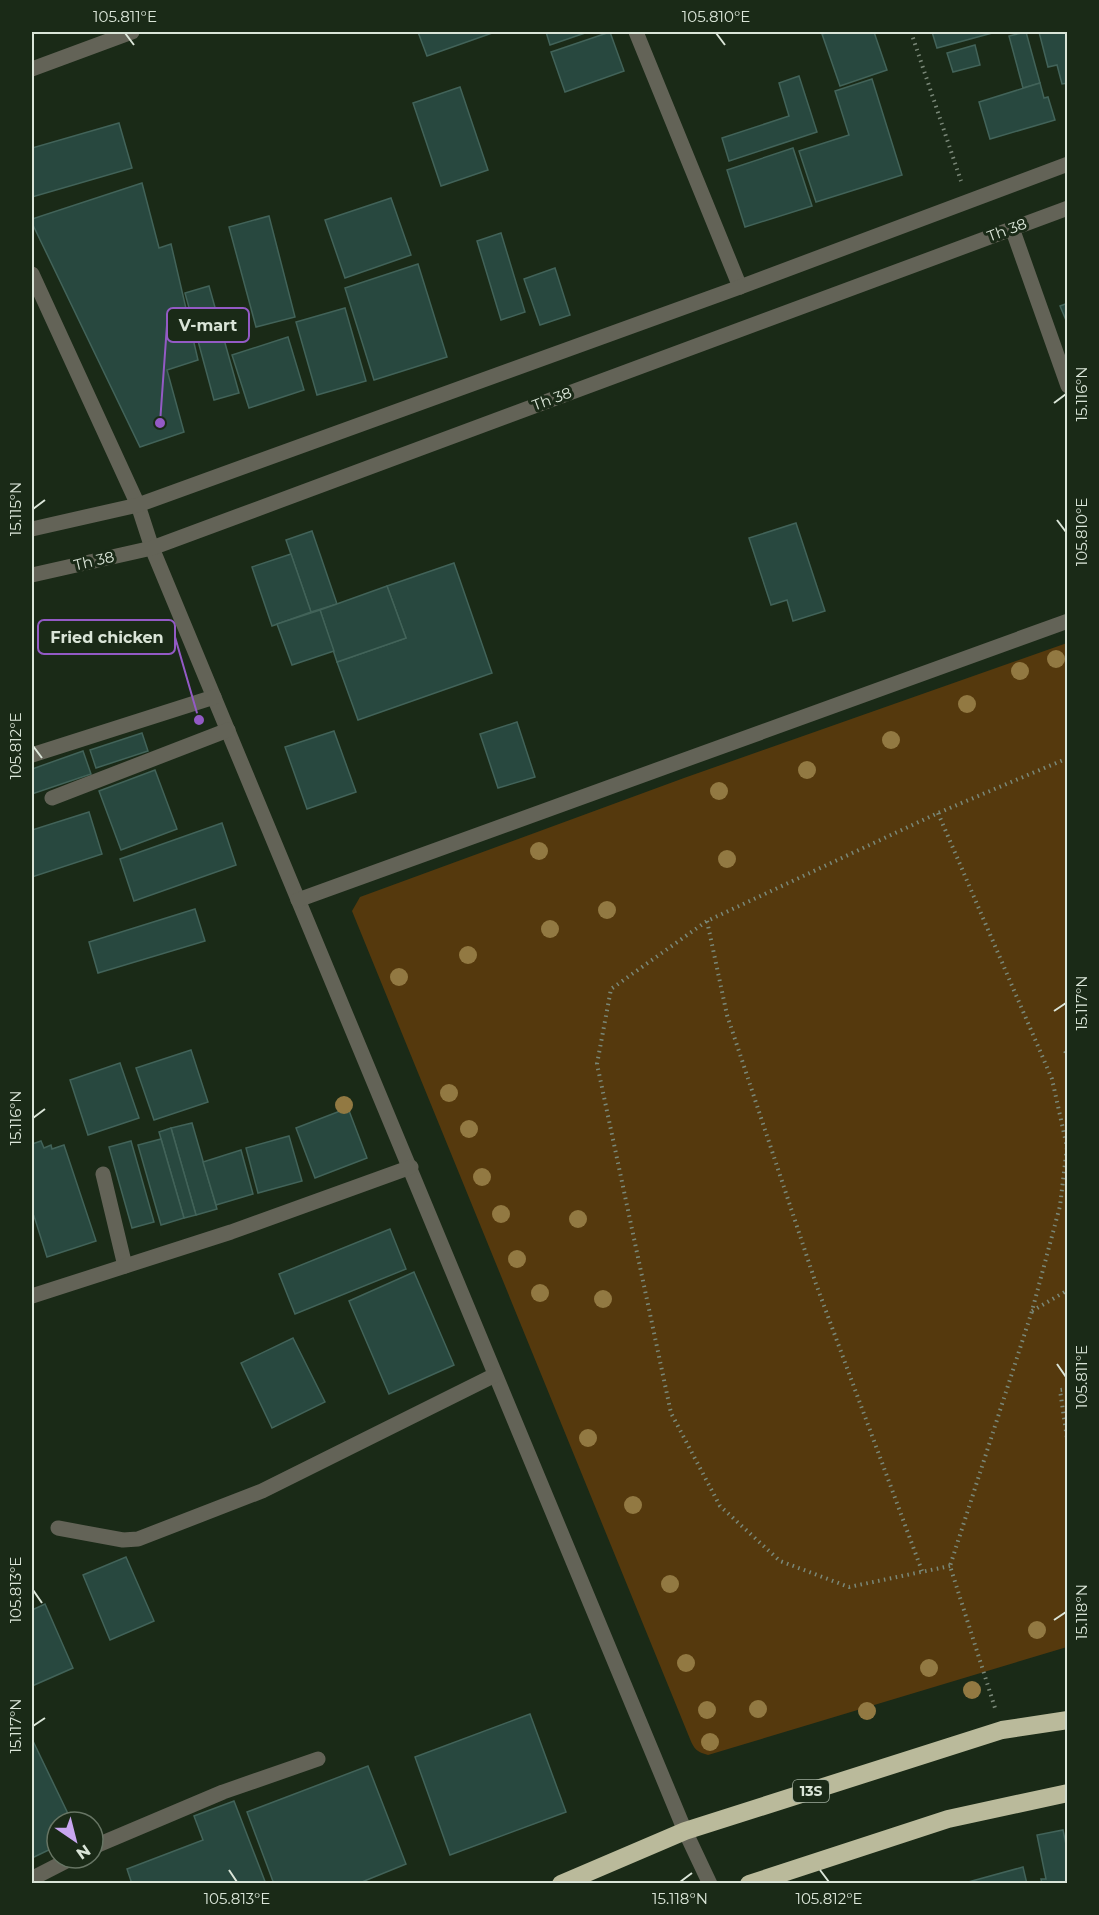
<svg xmlns="http://www.w3.org/2000/svg" width="1099" height="1915" font-family="Montserrat,sans-serif">
	<rect width="100%" height="100%" fill="#1a2a17"/>
	<path fill="#55390d" d="M1067 643V1647L708 1755C697 1752 694 1749 690 1739L352 911 360 897 684 778Z"/>
	<g fill="#28483f" stroke="#426359" stroke-width="1.5">
		<polygon points="418,32 495,32 427,56"/>
		<polygon points="546,32 588,32 550,45"/>
		<polygon points="610,32 624,71 565,92 551,52"/>
		<polygon points="830,32 874,32 887,70 840,86 822,34"/>
		<polygon points="932,32 996,32 937,48"/>
		<polygon points="1026,32 1040,83 1023,88 1009,36"/>
		<polygon points="1039,32 1068,32 1068,83 1062,84 1057,65 1048,67"/>
		<polygon points="975,45 980,65 953,72 947,53"/>
		<polygon points="799,76 817,132 729,161 722,138 789,116 779,83"/>
		<polygon points="872,79 902,175 816,202 799,151 849,135 835,91"/>
		<polygon points="1040,83 1044,98 1048,97 1055,120 990,139 979,102"/>
		<polygon points="460,87 488,170 441,186 413,103"/>
		<polygon points="119,123 132,168 32,197 32,148"/>
		<polygon points="793,148 812,206 745,227 727,170"/>
		<polygon points="142,183 159,248 171,244 198,360 167,370 184,432 140,447 32,223 32,219"/>
		<polygon points="391,198 411,255 345,278 325,220"/>
		<polygon points="269,216 295,317 256,327 229,227"/>
		<polygon points="501,233 525,312 501,320 477,241"/>
		<polygon points="418,264 447,357 374,380 345,288"/>
		<polygon points="555,268 570,315 540,325 524,279"/>
		<polygon points="209,286 239,393 214,400 185,293"/>
		<polygon points="1068,303 1068,325 1060,306"/>
		<polygon points="345,308 366,381 317,395 296,322"/>
		<polygon points="288,337 304,390 249,408 232,355"/>
		<polygon points="796,523 825,611 793,621 787,600 771,605 749,538"/>
		<polygon points="312,531 337,604 311,612 286,540"/>
		<polygon points="291,554 311,612 272,626 252,567"/>
		<polygon points="454,563 492,673 358,720 337,662 406,638 387,586"/>
		<polygon points="387,586 406,638 337,662 320,610"/>
		<polygon points="320,610 334,651 292,665 277,624"/>
		<polygon points="517,722 535,777 498,788 480,734"/>
		<polygon points="334,731 356,792 307,809 285,747"/>
		<polygon points="142,733 148,751 96,768 90,750"/>
		<polygon points="83,751 91,774 32,794 32,769"/>
		<polygon points="155,770 177,829 121,850 99,791"/>
		<polygon points="89,812 102,854 32,877 32,830"/>
		<polygon points="222,823 236,865 134,901 120,859"/>
		<polygon points="195,909 205,941 98,973 89,942"/>
		<polygon points="191,1050 208,1102 154,1120 136,1068"/>
		<polygon points="120,1063 139,1118 88,1135 70,1080"/>
		<polygon points="348,1108 367,1158 315,1178 296,1128"/>
		<polygon points="192,1123 217,1209 196,1215 171,1128"/>
		<polygon points="171,1128 196,1215 184,1218 159,1132"/>
		<polygon points="289,1136 302,1181 258,1193 246,1148"/>
		<polygon points="161,1139 184,1218 161,1225 138,1145"/>
		<polygon points="41,1141 44,1148 51,1145 52,1149 64,1145 96,1241 47,1257 34,1216 32,1217 32,1144"/>
		<polygon points="131,1141 154,1222 132,1228 109,1147"/>
		<polygon points="241,1150 253,1194 216,1205 203,1162"/>
		<polygon points="390,1229 406,1269 295,1314 279,1274"/>
		<polygon points="414,1272 454,1365 389,1394 349,1301"/>
		<polygon points="293,1338 325,1402 272,1428 241,1363"/>
		<polygon points="126,1557 154,1621 110,1640 83,1575"/>
		<polygon points="45,1604 73,1668 32,1686 32,1610"/>
		<polygon points="530,1714 566,1812 450,1855 415,1757"/>
		<polygon points="32,1739 72,1822 57,1822 57,1846 32,1858"/>
		<polygon points="368,1766 406,1864 357,1884 274,1884 247,1812"/>
		<polygon points="234,1801 266,1884 132,1884 127,1869 203,1840 194,1816"/>
		<polygon points="1063,1830 1068,1854 1068,1884 1042,1884 1041,1879 1046,1879 1037,1835"/>
		<polygon points="1023,1867 1027,1884 961,1884"/>
	</g>
	<g fill="none" stroke-linecap="round" stroke-linejoin="round">
		<g stroke="#7a8878" stroke-width="4" stroke-dasharray="1.5 4.5" stroke-linecap="butt">
			<polyline points="911,32 961,181"/>
			<polyline points="938,813 1052,1079 1067,1147 1060,1206 1032,1311 950,1566 995,1708"/>
			<polyline points="707,921 727,1015 816,1284 922,1571"/>
			<polyline points="1065,1051 1068,1056"/>
			<polyline points="1032,1311 1068,1290"/>
			<polyline points="1068,1389 1060,1390 1068,1445"/>
			<polyline points="950,1566 849,1587 780,1561 720,1506 671,1413 597,1064 611,989 707,921 938,813 1068,758"/>
		</g>
		<g stroke="#636357" stroke-width="15">
			<polyline points="636,32 740,287"/>
			<polyline points="32,69 132,32"/>
			<polyline points="1012,228 1068,386"/>
			<polyline points="32,274 138,505 152,548 685,1831 710,1884"/>
			<polyline points="32,529 138,505 740,287 1068,164"/>
			<polyline points="32,575 152,548 1068,208"/>
			<polyline points="32,755 214,697"/>
			<polyline points="52,798 228,730"/>
			<polyline points="298,900 1068,621"/>
			<polyline points="103,1174 125,1266"/>
			<polyline points="32,1296 231,1232 411,1167"/>
			<polyline points="58,1528 123,1540 138,1539 262,1491 495,1375"/>
			<polyline points="93,1847 223,1792 318,1759"/>
			<polyline points="32,1881 37,1876 72,1858"/>
		</g>
		<g stroke="#baba9b" stroke-width="18">
			<polyline points="561,1884 685,1831 1002,1730 1068,1720"/>
			<polyline points="749,1884 948,1819 1068,1793"/>
		</g>
	</g>
	<g fill="#927942">
		<circle cx="1056" cy="659" r="9"/>
		<circle cx="1020" cy="671" r="9"/>
		<circle cx="967" cy="704" r="9"/>
		<circle cx="891" cy="740" r="9"/>
		<circle cx="807" cy="770" r="9"/>
		<circle cx="719" cy="791" r="9"/>
		<circle cx="539" cy="851" r="9"/>
		<circle cx="727" cy="859" r="9"/>
		<circle cx="607" cy="910" r="9"/>
		<circle cx="550" cy="929" r="9"/>
		<circle cx="468" cy="955" r="9"/>
		<circle cx="399" cy="977" r="9"/>
		<circle cx="449" cy="1093" r="9"/>
		<circle cx="344" cy="1105" r="9"/>
		<circle cx="469" cy="1129" r="9"/>
		<circle cx="482" cy="1177" r="9"/>
		<circle cx="501" cy="1214" r="9"/>
		<circle cx="578" cy="1219" r="9"/>
		<circle cx="517" cy="1259" r="9"/>
		<circle cx="540" cy="1293" r="9"/>
		<circle cx="603" cy="1299" r="9"/>
		<circle cx="588" cy="1438" r="9"/>
		<circle cx="633" cy="1505" r="9"/>
		<circle cx="670" cy="1584" r="9"/>
		<circle cx="1037" cy="1630" r="9"/>
		<circle cx="686" cy="1663" r="9"/>
		<circle cx="929" cy="1668" r="9"/>
		<circle cx="972" cy="1690" r="9"/>
		<circle cx="758" cy="1709" r="9"/>
		<circle cx="707" cy="1710" r="9"/>
		<circle cx="867" cy="1711" r="9"/>
		<circle cx="710" cy="1742" r="9"/>
	</g>
	<path fill="none" stroke="#dae5d8" stroke-width="2" d="M125 33 134 45M716 33 725 45M1054 403 1066 394M33 509 45 500M1057 520 1066 532M33 746 42 758M1054 1011 1066 1003M33 1118 45 1109M1057 1364 1066 1377M33 1590 42 1603M1054 1620 1066 1612M33 1726 45 1718M229 1870 237 1882M820 1870 829 1882M680 1882 692 1873"/>
	<g text-anchor="middle" stroke-width="6" stroke-linejoin="round" paint-order="stroke">
		<rect fill="#1a2a17" stroke="#a0ad9e" stroke-width="1.5" x="793" y="1780" width="36" height="22" rx="4.5"/>
		<g font-size="14" font-weight="bold" fill="#dae5d8">
			<text x="811" y="1796">13S</text>
		</g>
		<g font-size="15" fill="#dae5d8" stroke="#1a2a17">
			<text transform="translate(1007 230) rotate(-20)" y="5">Th 38</text>
			<text transform="translate(552 399) rotate(-20)" y="5">Th 38</text>
			<text transform="translate(94 561) rotate(-13)" y="5">Th 38</text>
		</g>
	</g>
	<path fill="none" stroke="#935ac5" stroke-width="2" d="M160 423L167 325M199 720L175 637"/>
	<g fill="#935ac5" stroke="#1a2a17" stroke-width="2">
		<circle cx="160" cy="423" r="6"/>
		<circle cx="199" cy="720" r="6"/>
	</g>
	<g fill="#1a2a17" stroke="#935ac5" stroke-width="2">
		<rect x="167" y="308" width="82" height="34" rx="6"/>
		<rect x="38" y="620" width="137" height="34" rx="6"/>
	</g>
	<g font-size="16" text-anchor="middle" font-weight="bold" fill="#dae5d8">
		<text x="208" y="331">V-mart</text>
		<text x="107" y="643">Fried chicken</text>
	</g>
	<rect width="1099" height="1915" fill="none" stroke="#1a2a17" stroke-width="66"/>
	<g transform="translate(75 1840) rotate(145)"><circle r="28" fill="#1a2a17" stroke="#677564" stroke-width="1.5"/>
	<path d="M0-4.5L10 22L0 15L-10 22Z" fill="#c8a6ef"/>
	<text y="-9" font-size="16" font-weight="bold" text-anchor="middle" fill="#dae5d8">N</text>
	</g>
	<rect x="33" y="33" width="1033" height="1849" fill="none" stroke="#dae5d8" stroke-width="2"/>
	<g font-size="15" text-anchor="middle" fill="#dae5d8">
		<text x="125" y="22">105.811°E</text>
		<text x="716" y="22">105.810°E</text>
		<text transform="translate(1082 394) rotate(-90)" y="5">15.116°N</text>
		<text transform="translate(16 509) rotate(-90)" y="5">15.115°N</text>
		<text transform="translate(1082 532) rotate(-90)" y="5">105.810°E</text>
		<text transform="translate(16 746) rotate(-90)" y="5">105.812°E</text>
		<text transform="translate(1082 1003) rotate(-90)" y="5">15.117°N</text>
		<text transform="translate(16 1118) rotate(-90)" y="5">15.116°N</text>
		<text transform="translate(1082 1377) rotate(-90)" y="5">105.811°E</text>
		<text transform="translate(16 1590) rotate(-90)" y="5">105.813°E</text>
		<text transform="translate(1082 1612) rotate(-90)" y="5">15.118°N</text>
		<text transform="translate(16 1726) rotate(-90)" y="5">15.117°N</text>
		<text x="237" y="1904">105.813°E</text>
		<text x="680" y="1904">15.118°N</text>
		<text x="829" y="1904">105.812°E</text>
	</g>
</svg>
